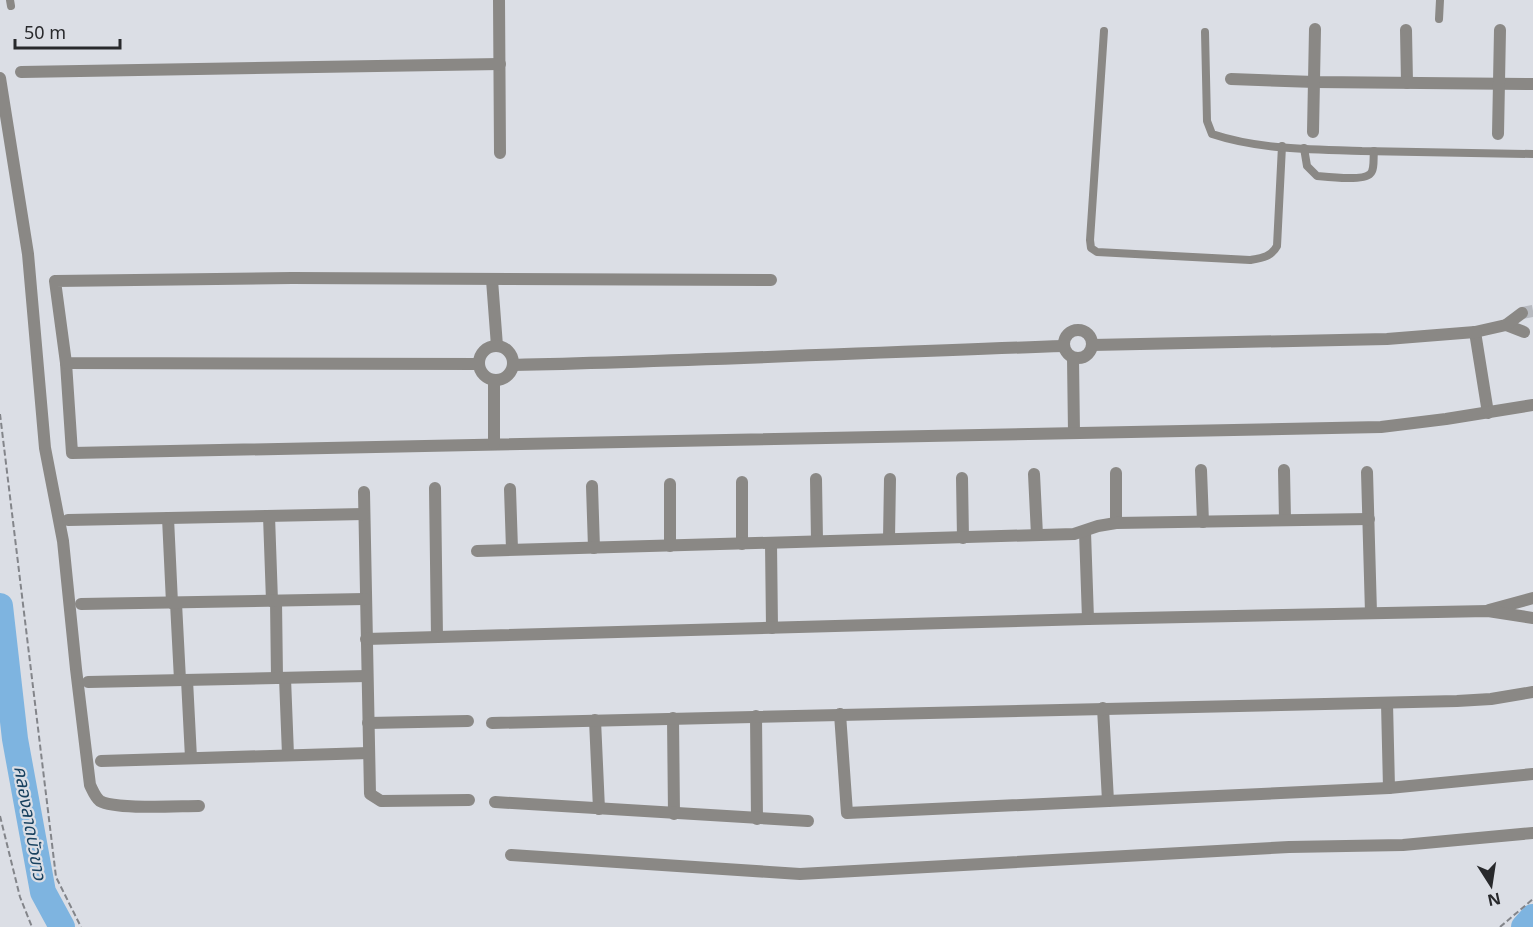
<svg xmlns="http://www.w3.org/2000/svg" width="1533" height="927" font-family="'Noto Sans','Noto Sans Thai',sans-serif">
	<rect width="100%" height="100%" fill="#dbdee5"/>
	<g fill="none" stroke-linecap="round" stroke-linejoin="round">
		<g stroke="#7eb4e0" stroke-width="26">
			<polyline points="0,606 15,739 43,892 62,927"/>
			<polyline points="1524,927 1533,917"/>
		</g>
		<polyline stroke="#b7bac0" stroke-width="12" stroke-dasharray="12 6" stroke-linecap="butt" points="1522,313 1533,311"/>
		<g stroke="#83858a" stroke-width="2" stroke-dasharray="6 3" stroke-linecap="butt">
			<polyline points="0,414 56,877 81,927"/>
			<polyline points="0,816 20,897 32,927"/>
			<polyline points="1500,927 1533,899"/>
		</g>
		<g stroke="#8a8885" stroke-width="8">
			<polyline points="10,0 11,6"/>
			<polyline points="1439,19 1440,0"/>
			<path d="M1104 31 1090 240 1091 248 1097 252 1250 260C1262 258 1271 257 1277 246L1282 146"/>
			<path d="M1205 32 1207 121 1212 134C1260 150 1312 149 1362 151 1419 152 1476 153 1533 154"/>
			<path d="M1304 148 1307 166 1317 176C1328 177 1363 181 1370 174 1375 170 1373 157 1374 151"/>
		</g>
		<g stroke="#8a8885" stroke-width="12">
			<polyline points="499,0 500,153"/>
			<polyline points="1406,30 1407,83"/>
			<polyline points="21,72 500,64"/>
			<path d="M0 78 28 254 45 448 63 541 76 669 90 785C93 791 95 797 100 801 116 810 178 806 199 806"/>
			<polyline points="1231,79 1315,82 1533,84"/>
			<polyline points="1313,132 1315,29"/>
			<polyline points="1498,134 1500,30"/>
			<polyline points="492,280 497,346"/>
			<polyline points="1506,325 1524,332"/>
			<circle cx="1078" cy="344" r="14"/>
			<polyline points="1475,332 1488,413"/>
			<polyline points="1092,345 1387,339 1475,332 1506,325 1522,313"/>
			<circle cx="496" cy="363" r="17"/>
			<polyline points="1073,358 1074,433"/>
			<polyline points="66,363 72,453 1381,427 1446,419 1533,405"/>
			<polyline points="478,364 66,363 55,281 292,278 771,280"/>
			<path d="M513 365C697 361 880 352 1064 346"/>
			<polyline points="494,380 494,444"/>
			<polyline points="1201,470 1203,522"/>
			<polyline points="1284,470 1285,520"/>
			<polyline points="1367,472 1371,613"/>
			<polyline points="1034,474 1037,535"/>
			<polyline points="962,478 963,538"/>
			<polyline points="816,479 817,541"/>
			<polyline points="742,482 742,544"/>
			<polyline points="670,484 670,546"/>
			<polyline points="592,486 594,548"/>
			<polyline points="435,488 437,637"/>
			<polyline points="510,489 512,549"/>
			<polyline points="364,492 370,794 381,801 469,800"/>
			<polyline points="269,516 272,601"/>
			<polyline points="168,518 172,603"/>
			<polyline points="68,520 364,514"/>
			<polyline points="1116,523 1116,473"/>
			<polyline points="1085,532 1088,619"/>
			<polyline points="889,539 890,479"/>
			<polyline points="771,543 772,628"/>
			<polyline points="477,551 1074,534 1098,526 1116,523 1369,519"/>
			<polyline points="276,601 277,678"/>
			<polyline points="176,603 180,680"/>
			<polyline points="81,604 365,599"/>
			<polyline points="1489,610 1533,598"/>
			<polyline points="366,639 1088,619 1488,611 1533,618"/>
			<polyline points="285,678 288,755"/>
			<polyline points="187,680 191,758"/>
			<polyline points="88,682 367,676"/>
			<polyline points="1387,703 1389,788"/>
			<polyline points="1103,708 1108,801"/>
			<polyline points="840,714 847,813 1389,788 1533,774"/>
			<polyline points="756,716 757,819"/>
			<polyline points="673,718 674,814"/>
			<polyline points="595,720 599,809"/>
			<polyline points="368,723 468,721"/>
			<polyline points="492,723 1457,701 1491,699 1533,692"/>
			<polyline points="101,761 369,753"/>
			<polyline points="495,802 808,821"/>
			<polyline points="511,855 800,874 1289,847 1403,845 1533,833"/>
		</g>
	</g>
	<g text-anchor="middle" stroke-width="4.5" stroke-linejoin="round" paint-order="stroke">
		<g font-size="18" font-style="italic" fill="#18415f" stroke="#dbdee5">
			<text transform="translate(30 823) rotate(80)" y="6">คลองลาดบัวขาว</text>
		</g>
	</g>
	<g transform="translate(1491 885) rotate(168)" stroke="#dbdee5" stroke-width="4.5" paint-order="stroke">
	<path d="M0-4.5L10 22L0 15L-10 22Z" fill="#28292c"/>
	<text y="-9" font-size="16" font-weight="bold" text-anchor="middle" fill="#28292c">N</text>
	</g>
	<path d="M15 39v9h105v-9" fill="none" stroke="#28292c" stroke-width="3"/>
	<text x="24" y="39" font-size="18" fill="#28292c" stroke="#dbdee5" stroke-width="4.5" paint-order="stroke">50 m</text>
</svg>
